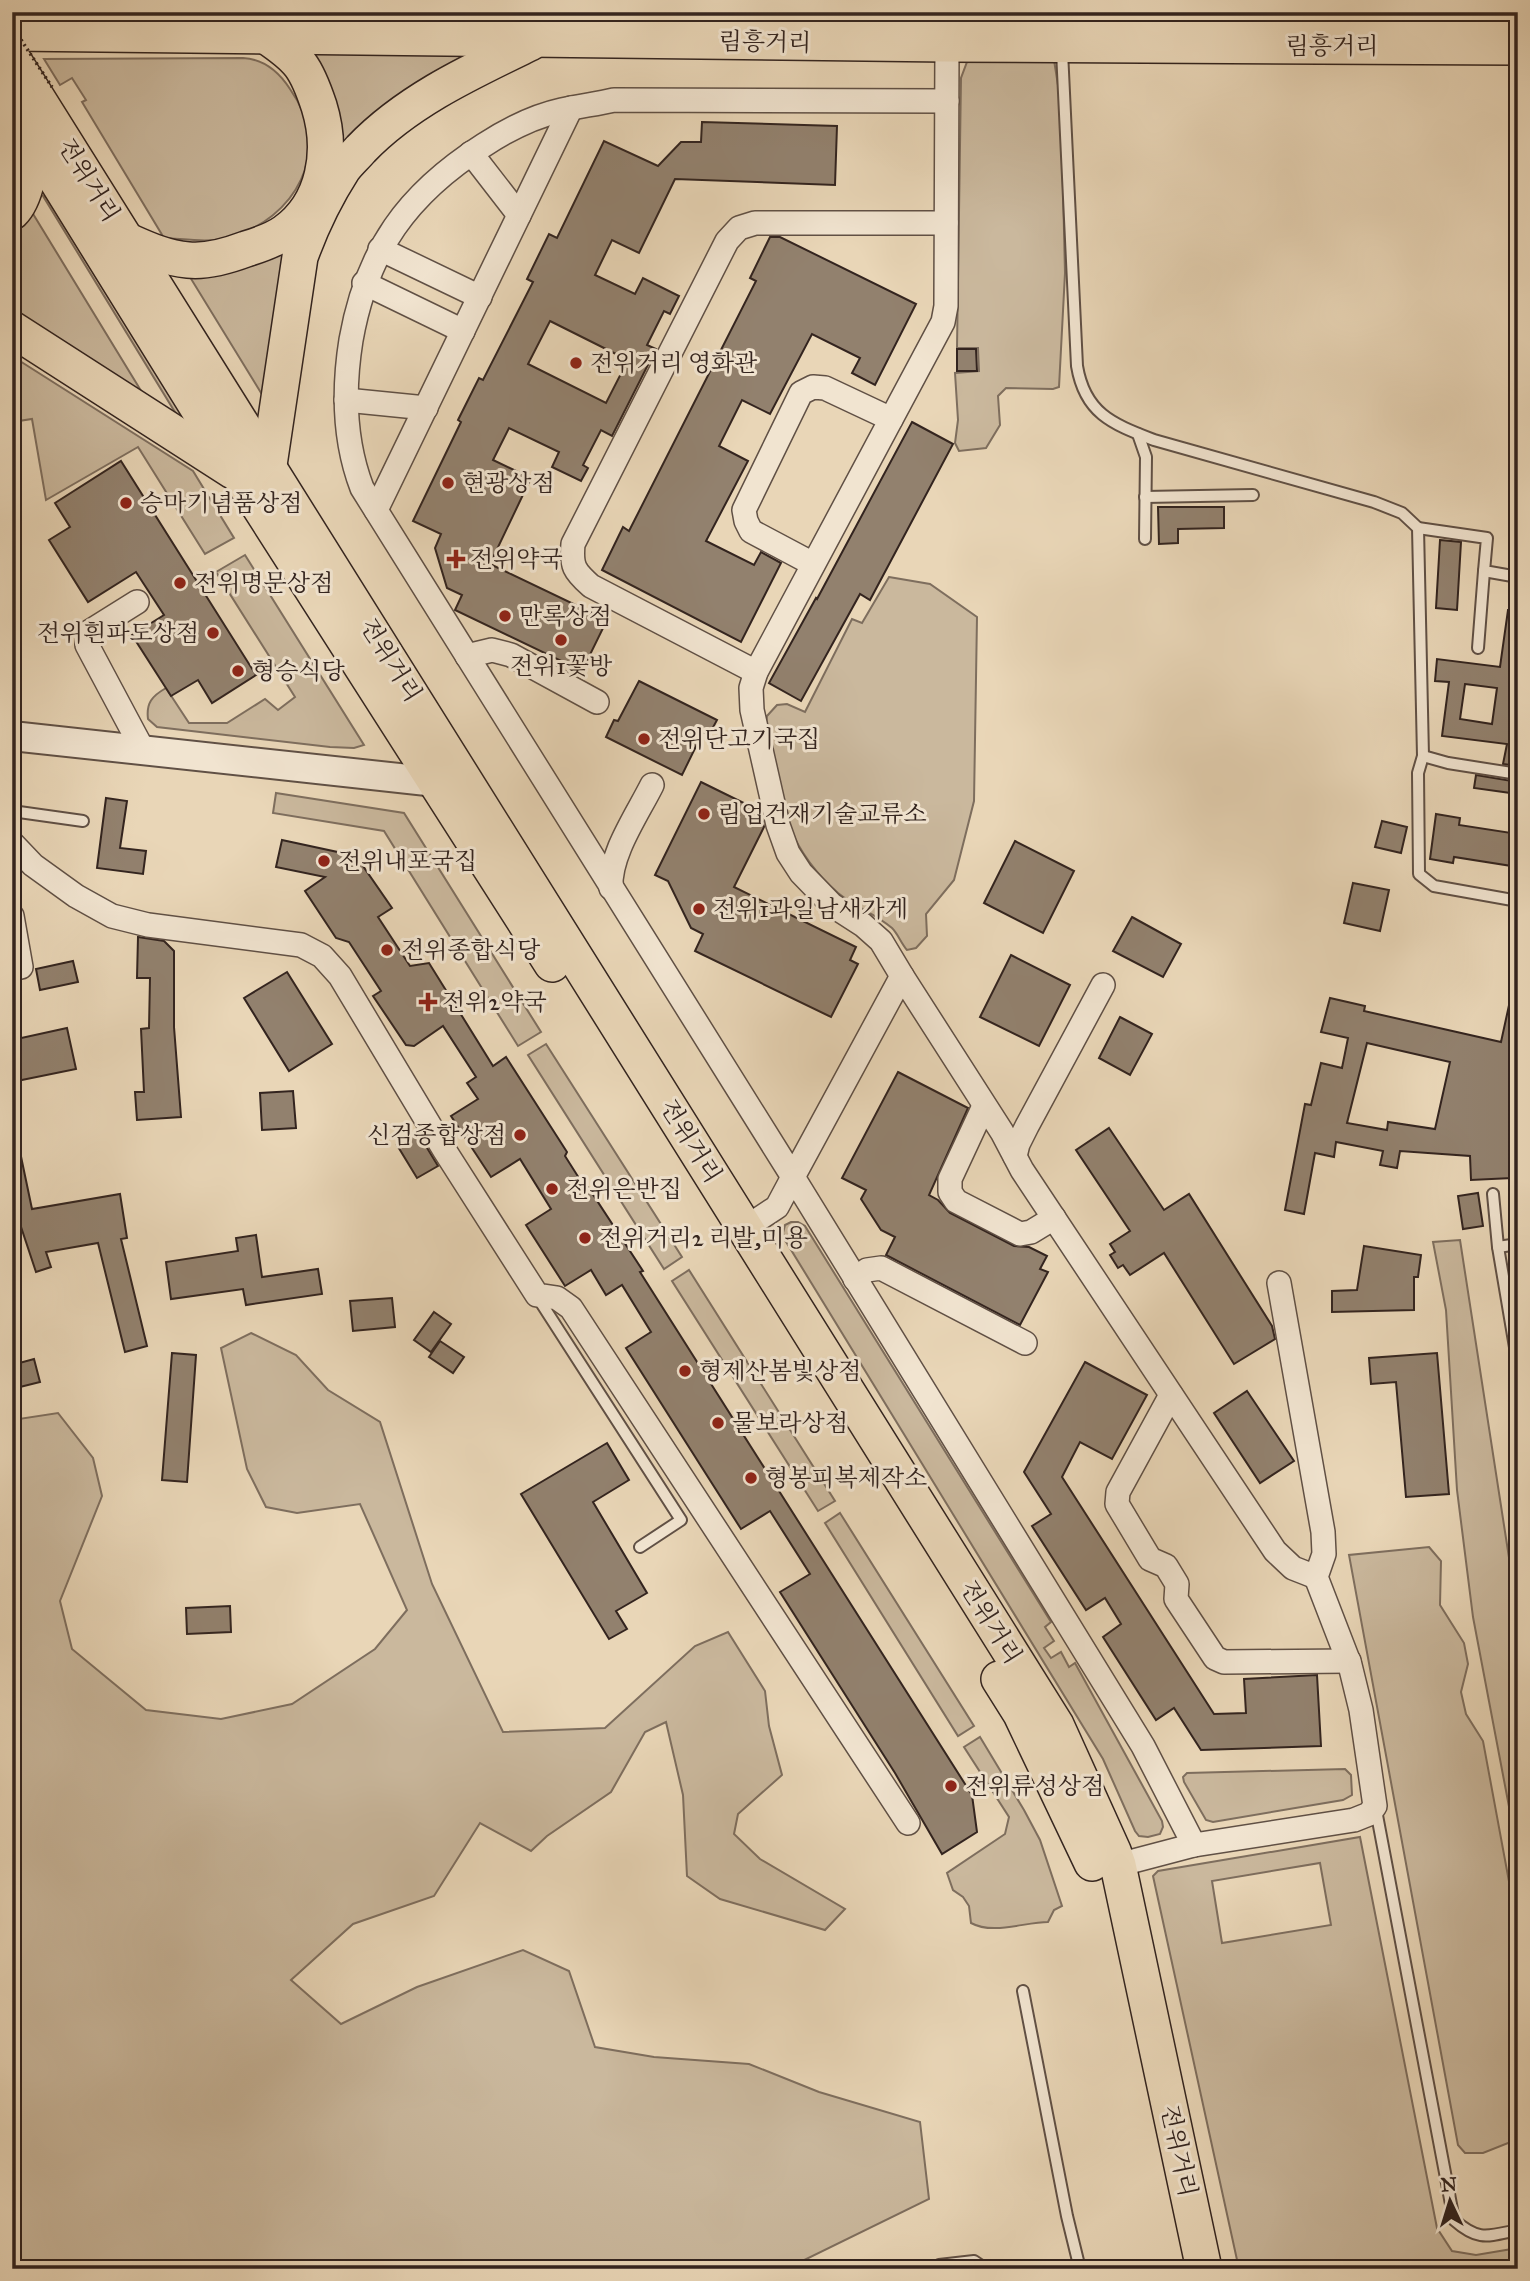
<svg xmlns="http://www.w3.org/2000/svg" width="1530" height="2281" font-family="'IM FELL Great Primer','Noto Serif KR',serif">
	<rect width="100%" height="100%" fill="#e9d6b7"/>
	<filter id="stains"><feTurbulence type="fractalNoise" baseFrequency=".00286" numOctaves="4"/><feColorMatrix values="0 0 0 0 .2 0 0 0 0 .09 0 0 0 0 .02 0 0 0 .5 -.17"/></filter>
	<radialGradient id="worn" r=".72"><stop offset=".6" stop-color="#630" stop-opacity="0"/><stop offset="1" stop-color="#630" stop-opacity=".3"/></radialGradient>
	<g fill="#cab89d" stroke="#7e6e5e" stroke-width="2" fill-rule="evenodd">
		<polygon points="484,47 343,148 314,58 316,52"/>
		<polygon points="979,54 1054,60 1061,104 1065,273 1059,387 1053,389 1006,388 998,396 1000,425 986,448 959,451 955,443 958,420 955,373 979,371 978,348 957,348 961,78 967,62"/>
		<path d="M243 58C263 59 279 72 290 89 334 151 296 219 228 238 208 243 185 239 164 238L82 102 86 100 72 78 60 85 44 59Z"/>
		<polygon points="43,196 47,197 182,414 181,422"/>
		<polygon points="27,204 154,412 12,320 12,223"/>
		<polygon points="285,244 266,401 185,269"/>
		<polygon points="12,356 193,471 234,538 205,554 138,447 46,500 32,419 12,422"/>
		<path d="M245 555 364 745 354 748 330 747 157 727 148 719C146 703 152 696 166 688L189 723H227L265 699 278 710 295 697 216 572Z"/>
		<path d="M889 577 930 584 977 617 974 801 954 880 926 914 927 936 916 948 907 950C901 943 898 934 892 928 876 914 855 907 838 893 781 843 780 795 766 725L767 716 777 705 787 704 805 712 852 619 862 623Z"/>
		<polygon points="276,793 404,813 541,1032 518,1046 384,831 273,813"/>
		<polygon points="546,1044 682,1257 664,1269 528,1055"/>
		<polygon points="791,1222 798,1222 805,1226 1051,1622 1045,1627 1054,1641 1044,1648 1051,1658 1061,1652 1069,1667 1075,1663 1162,1821 1163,1827 1160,1834 1148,1837 1139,1836 1135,1831 1103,1759 785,1240 783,1233 785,1225"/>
		<polygon points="1460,1240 1518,1616 1518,1854 1473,1617 1457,1490 1446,1310 1433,1242"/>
		<polygon points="689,1270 835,1501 818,1511 672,1281"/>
		<polygon points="251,1333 296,1355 328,1390 380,1422 432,1584 503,1732 605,1728 695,1646 728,1632 765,1691 769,1726 782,1775 738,1814 734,1834 760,1859 845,1909 825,1930 720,1899 687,1876 683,1795 666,1722 645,1732 611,1792 547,1836 531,1851 480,1823 434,1896 353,1924 291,1980 341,2024 417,1987 523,1950 569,1971 595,2047 654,2057 749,2064 819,2092 920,2122 929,2199 786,2269 12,2269 12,1420 58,1413 93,1458 102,1496 60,1601 72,1649 146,1710 221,1719 292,1704 375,1649 407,1610 360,1504 297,1513 266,1507 247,1469 221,1348"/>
		<polygon points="840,1513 974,1726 958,1736 825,1523"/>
		<polygon points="1429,1547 1441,1561 1440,1605 1464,1643 1468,1664 1461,1692 1466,1714 1483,1741 1518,1930 1518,2143 1508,2143 1483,2153 1465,2153 1458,2145 1349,1555"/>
		<path d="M980 1737 1024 1810 1040 1840 1062 1906 1054 1910 1048 1922C1025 1922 993 1935 971 1923L969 1906 963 1897 953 1890 947 1873 1005 1834 1009 1817 964 1747Z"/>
		<polygon points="1345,1769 1351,1775 1352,1795 1343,1800 1213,1822 1206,1820 1184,1782 1183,1777 1187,1773"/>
		<path d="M1360 1837 1437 2228 1452 2251 1476 2255 1518 2248V2269H1239L1153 1876 1158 1871ZM1320 1863 1331 1925 1222 1943 1212 1881Z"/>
	</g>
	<g fill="#92816e" stroke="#33241f" stroke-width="2" fill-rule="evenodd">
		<path d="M702 122 837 126 835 185 675 179 639 253 612 240 595 275 635 294 643 278 679 296 670 314 664 311 647 345 656 349 612 436 601 430 583 465 588 468 581 481 552 467 559 452 509 428 493 460 531 478 490 564 607 620 582 671 455 610 462 595 447 588 435 548 441 534 413 521 461 422 458 420 479 378 483 380 533 282 527 279 549 234 557 238 604 141 658 166 681 142H701ZM550 321 628 360 606 403 528 364Z"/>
		<polygon points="770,237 780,237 916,304 875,385 852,373 860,358 812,334 770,414 742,400 719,446 748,461 706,541 754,565 761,552 781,563 741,642 602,570 623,527 629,531 756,281 750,278"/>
		<polygon points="957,349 976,349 977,371 957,371"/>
		<polygon points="912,422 953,444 870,600 860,594 801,701 769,683 816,598 817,599"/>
		<polygon points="121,461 256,675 212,703 198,680 171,696 132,635 164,615 136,572 88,602 49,540 70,527 55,503"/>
		<polygon points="1158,507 1224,507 1224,528 1178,529 1178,543 1159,544"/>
		<polygon points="1440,540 1461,542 1457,610 1436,608"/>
		<path d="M1508 610 1518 611V680L1514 708 1518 709V766L1503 764 1507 744 1442 736 1449 682 1435 681 1437 659 1500 667ZM1465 684 1497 688 1492 724 1460 719Z"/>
		<polygon points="639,681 717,720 709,735 703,732 682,775 606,737 614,720 618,721"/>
		<polygon points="1476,775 1518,782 1518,794 1474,788"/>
		<polygon points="701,782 760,811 764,827 734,887 856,947 850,960 858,964 831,1017 695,951 703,934 691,928 668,881 655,875"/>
		<polygon points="106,798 127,801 120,848 146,851 143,874 97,868"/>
		<polygon points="1436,814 1460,818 1459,825 1518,834 1518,867 1454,857 1453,863 1430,859"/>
		<polygon points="1382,821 1407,827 1401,853 1375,847"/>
		<polygon points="282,840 356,856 392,908 378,917 410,966 429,963 493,1066 506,1057 567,1152 565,1156 584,1186 588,1187 643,1271 640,1272 972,1795 977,1832 942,1854 895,1773 780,1592 810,1574 770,1511 741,1529 626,1348 651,1332 622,1285 606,1295 591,1270 565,1286 526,1225 551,1209 520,1159 491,1177 451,1116 478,1099 467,1083 476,1077 443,1026 414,1046 406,1045 373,996 381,991 349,942 336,938 305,891 325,877 276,867"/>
		<polygon points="1015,841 1074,871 1043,933 984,903"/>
		<polygon points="1353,883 1389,890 1380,931 1344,923"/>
		<polygon points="1132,917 1181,944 1163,977 1113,951"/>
		<polygon points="138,937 164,941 174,951 174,1027 181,1117 137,1120 135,1092 144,1092 141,1029 149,1028 150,978 137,978"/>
		<polygon points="1011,955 1070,985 1039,1046 980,1017"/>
		<polygon points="73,961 78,982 40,990 36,969"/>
		<polygon points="287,972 332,1044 289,1071 244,998"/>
		<path d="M1511 996 1518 997V1133L1510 1131 1512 1178 1471 1180 1470 1156 1400 1151 1397 1168 1380 1165 1383 1151 1336 1142 1334 1157 1315 1153 1304 1214 1285 1210 1305 1104 1311 1105 1321 1063 1342 1068 1348 1038 1321 1032 1330 998 1365 1006 1364 1011 1501 1042ZM1367 1043 1450 1062 1435 1129 1388 1122 1387 1130 1347 1123Z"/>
		<polygon points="1120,1017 1152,1034 1130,1075 1099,1058"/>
		<polygon points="67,1028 76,1069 12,1082 12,1040"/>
		<polygon points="898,1072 968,1108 929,1195 938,1200 950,1213 1014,1246 1029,1247 1047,1256 1040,1269 1048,1272 1020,1325 886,1255 895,1237 881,1230 861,1199 866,1190 842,1178"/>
		<polygon points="293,1091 296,1128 262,1130 260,1093"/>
		<polygon points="1109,1128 1164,1210 1189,1194 1272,1326 1275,1339 1234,1364 1164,1253 1130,1275 1123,1265 1118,1268 1110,1255 1115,1252 1110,1244 1130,1231 1076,1150"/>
		<polygon points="418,1133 438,1166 417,1178 397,1145"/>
		<polygon points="19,1147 32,1209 120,1194 127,1238 121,1239 147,1346 125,1352 98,1243 46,1252 51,1267 36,1272 17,1215 12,1216 12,1148"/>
		<polygon points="1478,1193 1483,1226 1463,1229 1458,1196"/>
		<polygon points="256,1235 262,1277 318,1269 322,1294 246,1305 243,1289 171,1299 166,1262 238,1251 236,1238"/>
		<polygon points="1364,1246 1421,1255 1418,1277 1414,1277 1414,1310 1332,1312 1332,1291 1357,1290"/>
		<polygon points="392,1298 395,1327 353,1331 350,1301"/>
		<polygon points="434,1312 451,1324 431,1352 414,1340"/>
		<polygon points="440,1341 464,1357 453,1373 429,1357"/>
		<polygon points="172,1353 196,1355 187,1482 162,1480"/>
		<polygon points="1437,1353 1449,1494 1406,1497 1396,1382 1371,1384 1369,1358"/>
		<polygon points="34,1359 40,1382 12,1389 12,1365"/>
		<polygon points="1085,1362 1147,1395 1112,1459 1080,1442 1062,1477 1214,1714 1246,1713 1244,1679 1317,1675 1321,1746 1201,1750 1174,1708 1156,1720 1103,1637 1121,1624 1105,1598 1086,1610 1032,1526 1051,1514 1024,1472"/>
		<polygon points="1247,1391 1294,1461 1260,1483 1214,1413"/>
		<polygon points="607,1443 629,1480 593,1502 647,1593 616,1611 627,1629 609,1639 521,1494"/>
		<polygon points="230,1606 231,1632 187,1634 186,1608"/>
	</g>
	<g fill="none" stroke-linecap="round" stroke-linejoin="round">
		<g stroke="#605045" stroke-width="14">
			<g id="service">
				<path d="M1062 51 1077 366C1085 414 1113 424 1154 440L1374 502 1402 513 1418 528 1423 756 1418 773 1419 874 1434 886 1518 901"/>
				<polyline points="1138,434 1146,457 1145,539"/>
				<polyline points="1145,497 1253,495"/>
				<polyline points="1418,528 1487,538 1484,571 1518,577"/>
				<polyline points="1478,648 1484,571"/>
				<polyline points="1423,756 1448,763 1518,774"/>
				<polyline points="12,811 83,821"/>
				<polyline points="1493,1194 1498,1247 1518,1365"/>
				<polyline points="1498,1247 1518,1244"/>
				<polyline points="538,1298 681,1520 640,1547"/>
				<path d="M1376 1810 1454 2220C1479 2242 1488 2236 1518 2230"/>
				<polyline points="1023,1991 1067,2216 1080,2269"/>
				<polyline points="933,2269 939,2265 974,2261 986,2269"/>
			</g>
		</g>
		<g stroke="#605045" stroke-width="26">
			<g id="minor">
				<path d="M947 101 614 100C597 104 579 106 562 110 535 116 507 130 484 145 407 194 367 250 351 340 343 390 344 441 362 488L793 1177 902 976 1002 1132 1022 1170 1275 1551 1293 1568 1316 1577"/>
				<polyline points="471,153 519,215"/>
				<polyline points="380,249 480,297"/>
				<polyline points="364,283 463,331"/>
				<polyline points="346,400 426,408"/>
				<polyline points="376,510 571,108"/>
				<polyline points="813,564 751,531 746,521 744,510 801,393 813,387 825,388 891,419"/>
				<polyline points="137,602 89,632 87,645 143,750"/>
				<polyline points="467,656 492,650 511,655 597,702"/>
				<path d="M756 672 591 586C574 571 571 566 573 544L727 241 739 228 755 223H946"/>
				<polyline points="12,843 33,865 76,896 112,916 148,925 301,945 322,956 340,976 445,1151 537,1295 557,1298 571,1308 908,1823"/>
				<path d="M611 888C609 855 637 815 652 785"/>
				<polyline points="12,916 21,967"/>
				<polyline points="902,976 881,941 863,925 832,905 801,873 788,853 778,825 752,710 751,688 756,672 943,322 946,306 947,44"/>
				<polyline points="984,1106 950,1179 950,1192 956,1201 1020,1234 1031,1232 1054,1218"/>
				<polyline points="1015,1156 1018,1144 1027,1126 1103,985"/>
				<polyline points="745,1228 777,1207 793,1177 1143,1746 1194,1845"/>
				<polyline points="855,1279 867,1270 881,1268 1025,1343"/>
				<polyline points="1171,1395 1118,1492 1117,1504 1150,1559 1166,1566 1177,1584 1176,1599 1215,1658 1224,1662 1349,1661"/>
				<polyline points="1118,1865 1194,1845 1354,1820 1369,1814 1375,1806 1361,1710 1350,1665 1316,1577 1324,1554 1323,1532 1279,1283"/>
			</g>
		</g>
		<g stroke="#605045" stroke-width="32">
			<polyline id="tertiary" points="12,736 436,782"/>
		</g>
		<g stroke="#33241f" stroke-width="38">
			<g id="primary">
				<polyline points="538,15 1059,17 1518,15"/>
				<polyline points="12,33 947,44 1518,47"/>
				<polyline points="12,58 1056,1725 1113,1851 1118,1865 1204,2269"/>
				<polyline points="12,108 240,476 552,964"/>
				<path d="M12 212C27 198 31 160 33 141"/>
				<path d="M128 241C148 250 166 258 188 260 206 262 230 255 246 249 259 245 274 240 285 232 325 203 333 151 319 106 306 67 300 59 266 36"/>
				<polyline points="12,329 233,471"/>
				<path d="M269 465 300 257C311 226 325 197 343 169 348 162 355 156 361 149 407 101 470 72 530 43"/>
				<polyline points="999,1679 1021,1714 1092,1863"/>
			</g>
		</g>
		<use href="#service" stroke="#f1e4d0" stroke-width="10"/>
		<use href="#minor" stroke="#f1e4d0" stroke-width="23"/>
		<use href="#tertiary" stroke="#f1e4d0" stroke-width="28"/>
		<use href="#primary" stroke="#e9d6b7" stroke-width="35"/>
		<polyline stroke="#33241f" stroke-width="3.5" stroke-dasharray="2 3.5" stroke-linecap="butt" points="12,26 52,87"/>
	</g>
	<g fill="#8f2418" stroke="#f1e4d0" stroke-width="2.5">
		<circle cx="576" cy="363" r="7"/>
		<circle cx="448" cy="483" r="7"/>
		<circle cx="126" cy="503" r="7"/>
		<path d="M452.5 548.5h7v7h7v7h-7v7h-7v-7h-7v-7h7z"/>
		<circle cx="180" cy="583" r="7"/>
		<circle cx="505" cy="616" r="7"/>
		<circle cx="213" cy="633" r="7"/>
		<circle cx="561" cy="640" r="7"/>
		<circle cx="238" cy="671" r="7"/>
		<circle cx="644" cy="739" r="7"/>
		<circle cx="704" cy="814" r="7"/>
		<circle cx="324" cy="861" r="7"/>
		<circle cx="699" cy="909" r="7"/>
		<circle cx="387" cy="950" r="7"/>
		<path d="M424.5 991.5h7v7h7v7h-7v7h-7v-7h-7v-7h7z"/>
		<circle cx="520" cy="1135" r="7"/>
		<circle cx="552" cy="1189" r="7"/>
		<circle cx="585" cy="1238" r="7"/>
		<circle cx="685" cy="1371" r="7"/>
		<circle cx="718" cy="1423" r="7"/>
		<circle cx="751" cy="1478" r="7"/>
		<circle cx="951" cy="1786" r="7"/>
	</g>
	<g text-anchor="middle" stroke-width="6" stroke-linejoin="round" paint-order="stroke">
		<g font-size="24" fill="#33241f" stroke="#f1e4d0">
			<text transform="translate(765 42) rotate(1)" y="8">림흥거리</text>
			<text x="1332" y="54">림흥거리</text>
			<text transform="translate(89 180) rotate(58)" y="8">전위거리</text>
			<text transform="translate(391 660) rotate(58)" y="8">전위거리</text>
			<text transform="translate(691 1141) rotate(58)" y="8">전위거리</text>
			<text transform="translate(991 1622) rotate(58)" y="8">전위거리</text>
			<text transform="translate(1179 2151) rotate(78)" y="8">전위거리</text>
		</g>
		<g font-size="24" fill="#33241f" stroke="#f1e4d0" text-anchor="start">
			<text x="590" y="371">전위거리 영화관</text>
			<text x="462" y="491">현광상점</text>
			<text x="140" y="511">승마기념품상점</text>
			<text x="470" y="567">전위약국</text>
			<text x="194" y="591">전위명문상점</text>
			<text x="519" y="624">만록상점</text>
			<text x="199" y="641" text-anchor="end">전위흰파도상점</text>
			<text x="561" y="674" text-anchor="middle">전위1꽃방</text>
			<text x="252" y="679">형승식당</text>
			<text x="658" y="747">전위단고기국집</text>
			<text x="718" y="822">림업건재기술교류소</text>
			<text x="338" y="869">전위내포국집</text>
			<text x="713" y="917">전위1과일남새가게</text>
			<text x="401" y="958">전위종합식당</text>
			<text x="442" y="1010">전위2약국</text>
			<text x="506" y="1143" text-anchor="end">신검종합상점</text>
			<text x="566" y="1197">전위은반집</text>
			<text x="599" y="1246">전위거리2 리발,미용</text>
			<text x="699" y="1379">형제산봄빛상점</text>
			<text x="732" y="1431">물보라상점</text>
			<text x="765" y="1486">형봉피복제작소</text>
			<text x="965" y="1794">전위류성상점</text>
		</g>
	</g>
	<rect width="1530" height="2281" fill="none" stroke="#e9d6b7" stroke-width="42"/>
	<rect x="14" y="14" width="1502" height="2253" fill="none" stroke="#33241f" stroke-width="3.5"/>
	<rect x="21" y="21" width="1488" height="2239" fill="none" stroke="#33241f" stroke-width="2"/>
	<g transform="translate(1450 2201) rotate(356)" stroke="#f1e4d0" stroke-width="5" paint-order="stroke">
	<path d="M0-5L12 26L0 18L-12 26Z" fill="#33241f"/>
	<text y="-10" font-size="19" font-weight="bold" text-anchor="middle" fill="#33241f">N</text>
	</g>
	<rect width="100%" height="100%" filter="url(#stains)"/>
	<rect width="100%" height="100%" fill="url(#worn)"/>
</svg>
